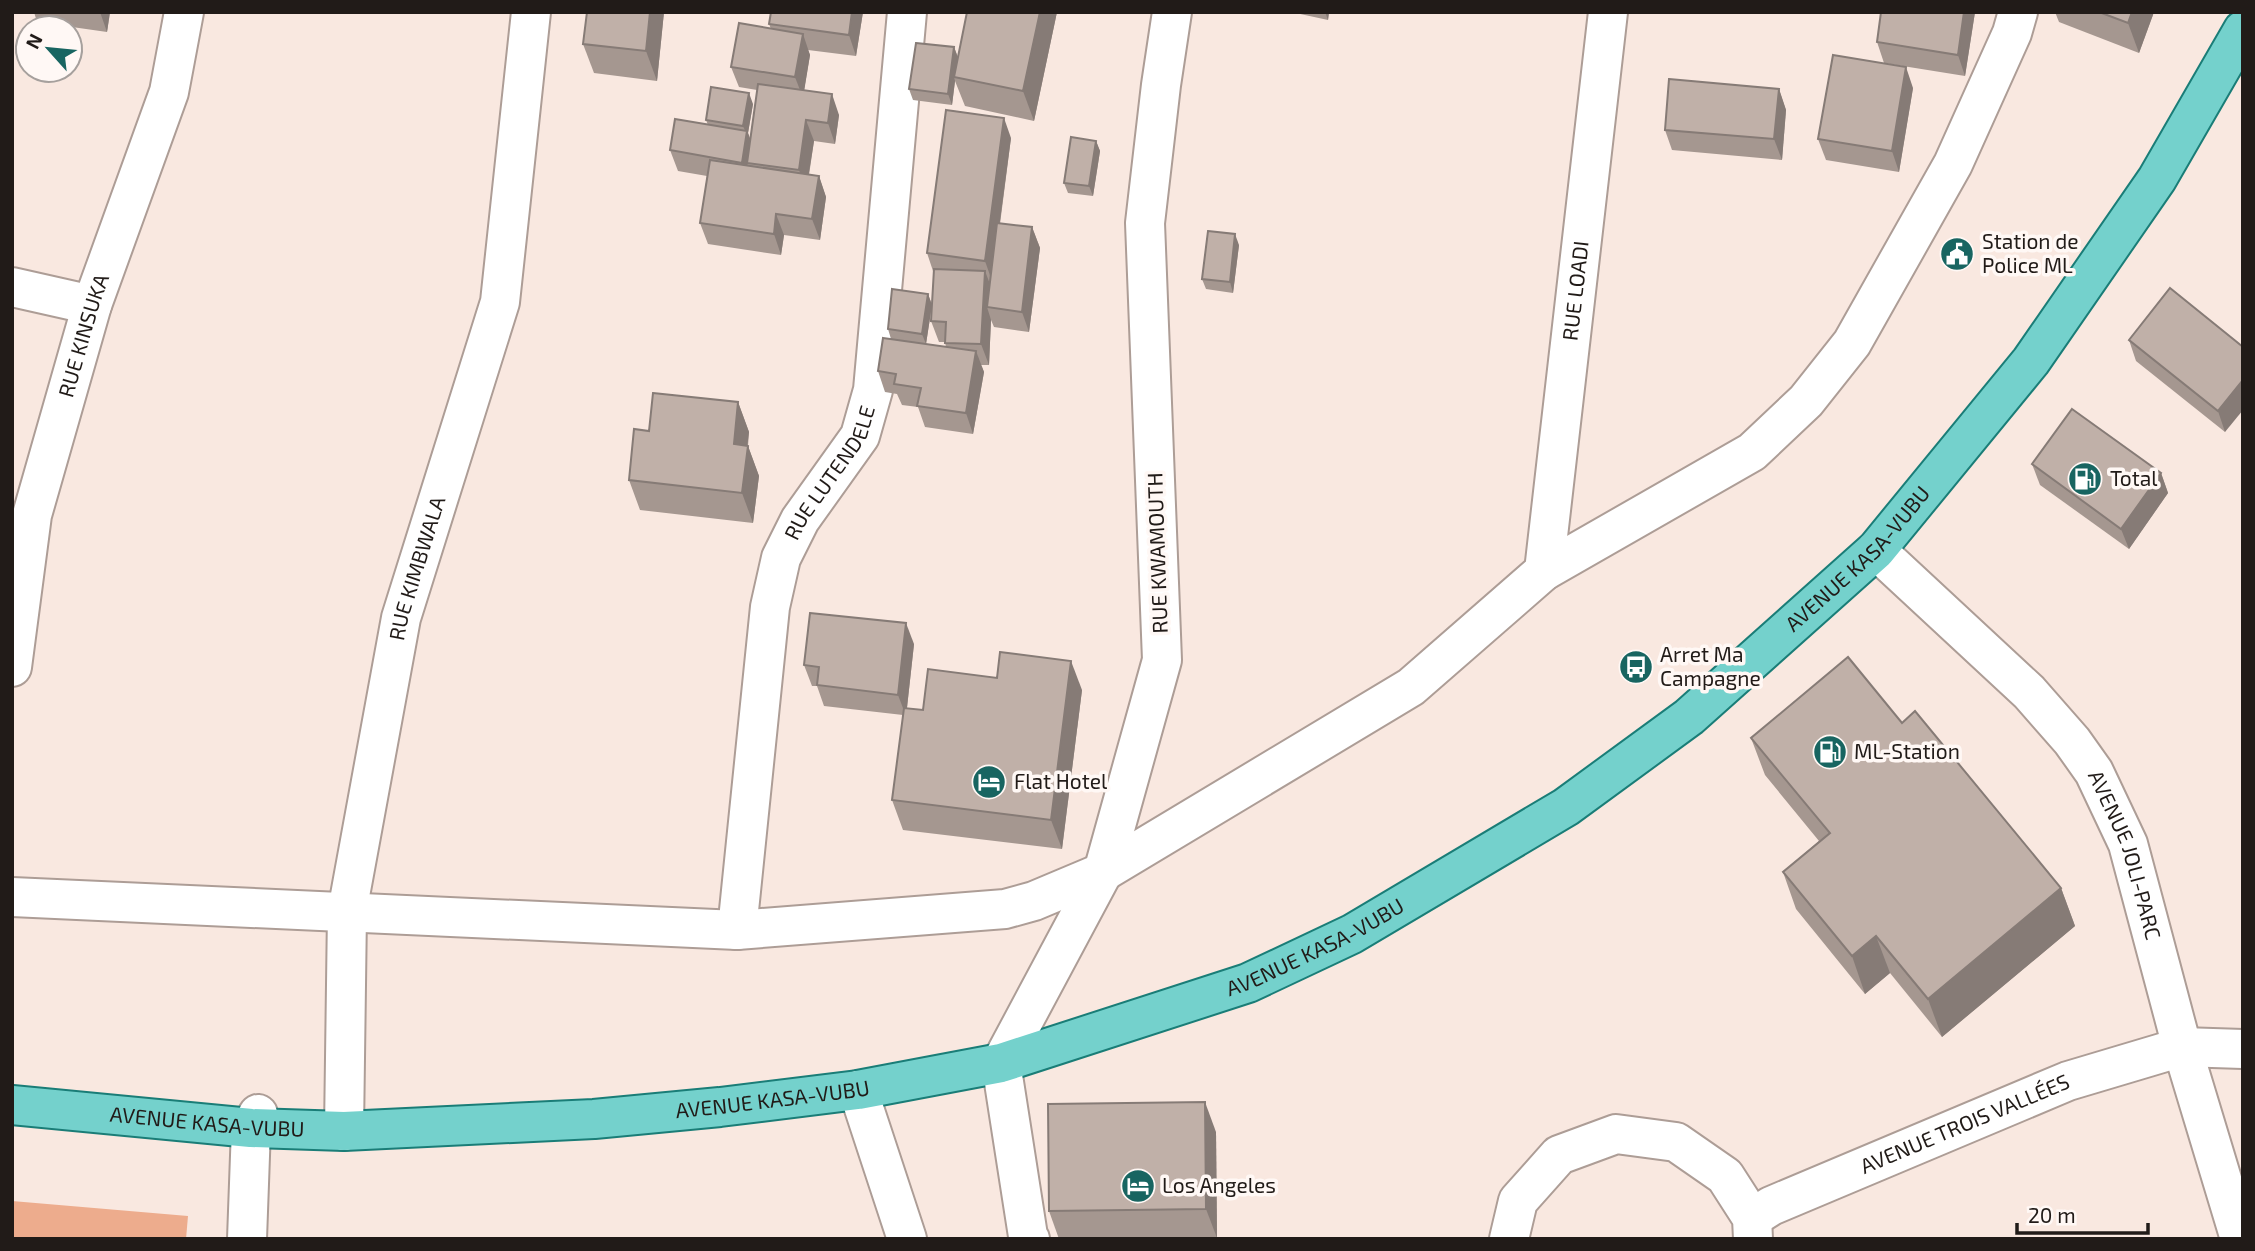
<svg xmlns="http://www.w3.org/2000/svg" width="2255" height="1251" font-family="'Exo 2',sans-serif">
	<rect width="100%" height="100%" fill="#f9e8e0"/>
	<polygon fill="#edac8d" points="12,1201 188,1216 186,1239 12,1239"/>
	<g fill="none" stroke-linecap="round" stroke-linejoin="round">
		<g stroke="#ad9d96" stroke-width="42">
			<g id="street">
				<polyline points="12,287 92,305"/>
				<path id="s1" d="M1544 571 1608 12"/>
				<path id="s2" d="M12 667 32 515 92 305 169 92 184 12"/>
				<polyline points="12,897 737,930 1005,909 1034,901 1103,872 1411,687 1544,571 1752,452 1806,401 1852,343 1953,164 2012,33 2018,12"/>
				<path id="s3" d="M737 930 770 607 781 558 800 520 860 436 873 390 907 12"/>
				<polyline points="858,1090 907,1239"/>
				<path id="s4" d="M344 1131 347 912 401 618 500 302 531 12"/>
				<path id="s5" d="M1752 1218 1771 1206 2068 1081 2182 1047"/>
				<polyline points="247,1239 251,1128 258,1114"/>
				<polyline points="1030,1239 1028,1236 1001,1063 1103,872 1162,660 1145,223 1161,85 1172,12"/>
				<polyline points="1509,1239 1518,1201 1559,1155 1616,1134 1676,1142 1725,1176 1752,1218 1753,1239"/>
			</g>
		</g>
		<g stroke="#ad9d96" stroke-width="42">
			<g id="secondary">
				<path id="s6" d="M1876 550 2029 692 2072 741 2094 772 2128 844 2182 1047 2240 1239"/>
				<polyline points="2182,1047 2243,1049"/>
			</g>
		</g>
		<g stroke="#1a7d77" stroke-width="42">
			<g id="primary">
				<path id="s7" d="M12 1105 251 1128 344 1131 594 1119 720 1107 858 1090 1001 1063 1248 983 1352 934 1566 807 1689 717 1876 550 2031 361 2157 179 2243 30"/>
			</g>
		</g>
		<use href="#street" stroke="#fff" stroke-width="38"/>
		<use href="#secondary" stroke="#fff" stroke-width="38"/>
		<use href="#primary" stroke="#74d1cc" stroke-width="38"/>
	</g>
	<g fill="#a59790">
		<polygon points="34,12 110,12 107,32 37,22"/>
		<polygon points="664,12 657,81 594,73 583,44"/>
		<polygon points="863,12 856,56 808,50 810,55 804,90 839,115 835,144 814,141 809,175 819,176 826,197 820,240 784,235 781,255 708,244 700,223 707,176 678,171 670,150 708,125 706,120 753,104 748,133 750,139 757,90 739,87 731,67 771,29 769,24"/>
		<polygon points="1057,12 1034,121 965,106 955,81 952,105 913,100 909,89 954,47 958,57"/>
		<polygon points="1291,12 1329,12 1328,20"/>
		<polygon points="1975,12 1965,76 1884,63 1877,42"/>
		<polygon points="2055,12 2154,12 2139,53 2059,22"/>
		<polygon points="1913,88 1899,172 1826,160 1818,139"/>
		<polygon points="1779,89 1786,110 1782,160 1672,150 1665,130"/>
		<polygon points="1011,138 1000,224 1032,227 1040,248 1029,332 994,327 991,320 989,365 981,365 984,372 973,434 925,427 918,407 902,405 897,394 885,392 878,371 891,339 888,329 928,294 932,305 926,344 946,347 945,342 939,342 931,321 934,274 927,253"/>
		<polygon points="1096,141 1100,151 1093,196 1068,193 1064,183"/>
		<polygon points="1239,245 1233,293 1206,289 1202,279"/>
		<polygon points="2129,340 2243,347 2225,432 2136,361"/>
		<polygon points="738,402 749,432 748,446 759,476 753,523 640,510 629,480 649,431"/>
		<polygon points="2032,464 2161,473 2168,493 2129,549 2040,485"/>
		<polygon points="914,644 907,708 923,710 1082,690 1062,849 903,830 892,800 903,715 824,706 817,686 812,686 804,665"/>
		<polygon points="1902,723 2061,888 2075,926 1942,1037 1890,973 1865,994 1796,909 1783,872 1819,841 1765,775 1751,738"/>
		<polygon points="1216,1132 1217,1238 1059,1239 1049,1211"/>
	</g>
	<g fill="#867b76">
		<polygon points="100,12 110,12 107,32"/>
		<polygon points="650,12 664,12 657,81 646,51"/>
		<polygon points="852,12 863,12 856,56 849,35"/>
		<polygon points="1040,12 1057,12 1034,121 1023,91"/>
		<polygon points="1325,12 1329,12 1328,20"/>
		<polygon points="1964,12 1975,12 1965,76 1958,55"/>
		<polygon points="2132,12 2154,12 2139,53 2128,23"/>
		<polygon points="803,34 810,55 803,98 795,77"/>
		<polygon points="954,47 958,58 954,77 955,81 952,105 948,94"/>
		<polygon points="1906,67 1913,88 1899,172 1892,151"/>
		<polygon points="1779,89 1786,110 1782,160 1774,139"/>
		<polygon points="749,93 753,104 748,133 755,152 747,163 751,174 749,184 742,163 747,135 743,126"/>
		<polygon points="832,94 839,115 835,144 828,123"/>
		<polygon points="1004,118 1011,138 992,281 985,261"/>
		<polygon points="806,120 814,141 806,191 799,170"/>
		<polygon points="1096,141 1100,151 1093,196 1089,186"/>
		<polygon points="819,176 826,197 820,240 812,219"/>
		<polygon points="776,214 784,235 781,255 774,234"/>
		<polygon points="1032,227 1040,248 1029,332 1022,312"/>
		<polygon points="1235,234 1239,245 1233,293 1230,282"/>
		<polygon points="985,271 993,292 987,307 991,320 989,365 981,344"/>
		<polygon points="928,294 932,305 926,344 922,334"/>
		<polygon points="976,351 984,372 973,434 966,413"/>
		<polygon points="2243,380 2243,410 2225,432 2218,411"/>
		<polygon points="738,402 749,432 747,448 748,446 759,476 753,523 742,493 734,444"/>
		<polygon points="2161,473 2168,493 2129,549 2121,529"/>
		<polygon points="906,623 914,644 906,716 898,695"/>
		<polygon points="1071,661 1082,690 1062,849 1051,820"/>
		<polygon points="2061,888 2075,926 1942,1037 1928,999"/>
		<polygon points="1876,936 1890,973 1865,994 1852,956"/>
		<polygon points="1205,1102 1216,1132 1217,1238 1206,1209"/>
	</g>
	<g fill="#c0b0a8" stroke="#867b76" stroke-width="2">
		<polygon points="587,12 650,12 646,51 583,44"/>
		<polygon points="771,12 852,12 849,35 769,24"/>
		<polygon points="967,12 1040,12 1023,91 954,77"/>
		<polygon points="1881,12 1964,12 1958,55 1877,42"/>
		<polygon points="2099,12 2132,12 2128,23"/>
		<polygon points="739,23 803,34 795,77 731,67"/>
		<polygon points="916,43 954,47 948,94 909,89"/>
		<polygon points="1833,55 1906,67 1892,151 1818,139"/>
		<polygon points="1669,79 1779,89 1774,139 1665,130"/>
		<polygon points="758,84 832,94 828,123 806,120 799,170 747,163"/>
		<polygon points="711,87 749,93 743,126 706,120"/>
		<polygon points="946,110 1004,118 985,261 927,253"/>
		<polygon points="675,119 747,131 742,163 670,150"/>
		<polygon points="1071,137 1096,141 1089,186 1064,183"/>
		<polygon points="710,160 819,176 812,219 776,214 774,234 700,223"/>
		<polygon points="997,223 1032,227 1022,312 987,307"/>
		<polygon points="1208,231 1235,234 1230,282 1202,279"/>
		<polygon points="934,269 985,271 981,344 945,343 946,322 931,321"/>
		<polygon points="2170,288 2243,347 2243,380 2218,411 2129,340"/>
		<polygon points="892,289 928,294 922,334 888,329"/>
		<polygon points="883,338 976,351 966,413 917,406 921,388 894,384 896,374 878,371"/>
		<polygon points="653,393 738,402 734,444 748,446 742,493 629,480 634,429 649,431"/>
		<polygon points="2072,409 2161,473 2121,529 2032,464"/>
		<polygon points="810,613 906,623 898,695 817,685 819,667 804,665"/>
		<polygon points="1000,652 1071,661 1051,820 892,800 904,708 923,710 928,669 997,678"/>
		<polygon points="1848,657 1902,723 1915,711 2061,888 1928,999 1876,936 1852,956 1783,872 1830,833 1751,738"/>
		<polygon points="1205,1102 1206,1209 1049,1211 1048,1104"/>
	</g>
	<defs>
		<g id="civic-disc" transform="scale(1.75)"><circle r="9.5" fill="#186561" stroke="#fff8f5"/><path d="M-.6-6.5H3V-4.5H.6V-3L4-1V1h2V6H-6V1h2V-1L-.6-3ZM-1.2 2.5V6h2.4V2.5Z" fill="#fff"/></g>
		<g id="fuel-disc" transform="scale(1.75)"><circle r="9.5" fill="#186561" stroke="#fff8f5"/><path d="M-5.5-6h7V0h2V4h1.3V-2.5L3-4.5l.8-.8L6-3V5H2.5V1h-1V6h-7ZM-4.2-4.7v3.2H.2V-4.7Z" fill="#fff"/></g>
		<g id="bus-disc" transform="scale(1.75)"><circle r="9.5" fill="#186561" stroke="#fff8f5"/><path d="M-5-6H5V4H4V6H2V4H-2V6H-4V4H-5ZM-3.5-4V0h7V-4ZM-3.5 1.2v1.5H-2V1.2ZM2 1.2v1.5H3.5V1.2Z" fill="#fff"/></g>
		<g id="hotel-disc" transform="scale(1.75)"><circle r="9.5" fill="#186561" stroke="#fff8f5"/><path d="M-6-4.5h1.5V1H6V5H4.5V3h-9V5H-6ZM-4 0a1.8 1.8 0 1 1 3.6 0ZM.5 0V-2.5h3Q6-2.5 6 0Z" fill="#fff"/></g>
	</defs>
	<g fill-rule="evenodd">
		<use href="#civic-disc" x="1957" y="254"/>
		<use href="#fuel-disc" x="2085" y="479"/>
		<use href="#bus-disc" x="1636" y="667"/>
		<use href="#fuel-disc" x="1830" y="752"/>
		<use href="#hotel-disc" x="989" y="782"/>
		<use href="#hotel-disc" x="1138" y="1186"/>
	</g>
	<g text-anchor="middle" stroke-width="7" stroke-linejoin="round" paint-order="stroke">
		<g font-size="21" fill="#211b18" stroke="#fff8f5" text-anchor="start">
			<text x="1982" y="249">Station de<tspan x="1982" dy="24">Police ML</tspan></text>
			<text x="2110" y="486">Total</text>
			<text x="1660" y="662">Arret Ma<tspan x="1660" dy="24">Campagne</tspan></text>
			<text x="1854" y="759">ML-Station</text>
			<text x="1014" y="789">Flat Hotel</text>
			<text x="1162" y="1193">Los Angeles</text>
		</g>
		<g font-size="21" fill="#211b18" stroke="#fff8f5">
			<text dy="7" stroke="none"><textPath href="#s1" startOffset="282">RUE LOADI</textPath></text>
			<text dy="7" stroke="none"><textPath href="#s2" startOffset="340">RUE KINSUKA</textPath></text>
			<text dy="7" stroke="none"><textPath href="#s3" startOffset="474">RUE LUTENDELE</textPath></text>
			<text transform="translate(1158 553) rotate(-92)" y="7">RUE KWAMOUTH</text>
			<text dy="7" stroke="none"><textPath href="#s7" startOffset="2002">AVENUE KASA-VUBU</textPath></text>
			<text dy="7" stroke="none"><textPath href="#s4" startOffset="570">RUE KIMBWALA</textPath></text>
			<text dy="7" stroke="none"><textPath href="#s6" startOffset="401">AVENUE JOLI-PARC</textPath></text>
			<text dy="7" stroke="none"><textPath href="#s7" startOffset="1330">AVENUE KASA-VUBU</textPath></text>
			<text dy="7" stroke="none"><textPath href="#s7" startOffset="763">AVENUE KASA-VUBU</textPath></text>
			<text dy="7" stroke="none"><textPath href="#s7" startOffset="196">AVENUE KASA-VUBU</textPath></text>
			<text dy="7" stroke="none"><textPath href="#s5" startOffset="233">AVENUE TROIS VALLÉES</textPath></text>
		</g>
	</g>
	<rect width="2255" height="1251" fill="none" stroke="#211b18" stroke-width="28"/>
	<g transform="translate(49 49) rotate(297)"><circle r="33" fill="#fff8f5" stroke="#a6a09d" stroke-width="2"/>
	<path d="M0-5L12 26L0 18L-12 26Z" fill="#186561"/>
	<text y="-10" font-size="19" font-weight="bold" text-anchor="middle" fill="#211b18">N</text>
	</g>
	<path d="M2017 1223v10h131v-10" fill="none" stroke="#211b18" stroke-width="3.5"/>
	<text x="2028" y="1223" font-size="21" fill="#211b18" stroke="#fff8f5" stroke-width="5" paint-order="stroke">20 m</text>
</svg>
